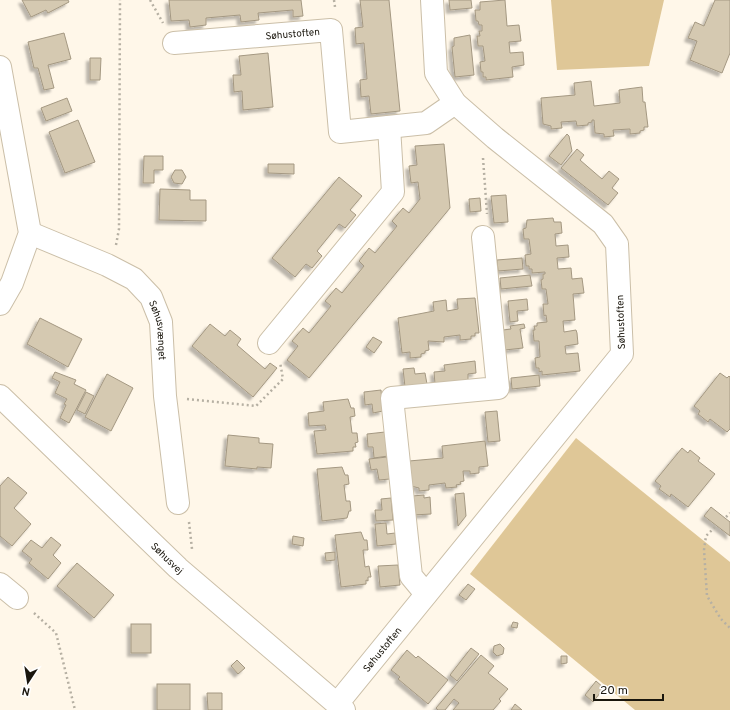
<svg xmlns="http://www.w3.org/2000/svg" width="730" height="710" font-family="Overpass,sans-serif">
	<defs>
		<filter id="shadow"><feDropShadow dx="-3.5" dy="3.5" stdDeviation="1" flood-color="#0004"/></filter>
	</defs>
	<rect width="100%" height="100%" fill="#fff7e9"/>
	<g fill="#dfc797">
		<polygon points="551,0 664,0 649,66 557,70"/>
		<polygon points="576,438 730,562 730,710 635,710 470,574"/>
	</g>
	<g fill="#d5c9b1" stroke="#a49882" filter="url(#shadow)">
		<polygon points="22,0 68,0 69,2 48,13 46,10 31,17"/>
		<polygon points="169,0 301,0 303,16 293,17 293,10 258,13 259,20 241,22 240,15 206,18 206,25 190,27 189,20 171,21"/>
		<polygon points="360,0 389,0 400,111 371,114 369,96 361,97 360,80 367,79 364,43 356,44 355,28 363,27"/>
		<polygon points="449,0 471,0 472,8 450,10"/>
		<polygon points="505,0 507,26 519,25 521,41 509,42 510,53 523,52 524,65 512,67 513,77 486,80 486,77 483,77 483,72 481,72 480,62 485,61 483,46 478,46 477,36 480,36 479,31 482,31 482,25 479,25 478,21 476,21 475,10 480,10 480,2"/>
		<polygon points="715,0 730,0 730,53 722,73 690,60 697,41 688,38 695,22 704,26"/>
		<polygon points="64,33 71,59 48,65 54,88 44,90 38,68 34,68 28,42"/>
		<polygon points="470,35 474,75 455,77 452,47 454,46 454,38"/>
		<polygon points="268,53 273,107 243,110 242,91 234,92 233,75 241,75 239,56"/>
		<polygon points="90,58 101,58 100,80 90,80"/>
		<polygon points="591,81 594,106 620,103 619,90 642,87 643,102 645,102 648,127 644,127 644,130 640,131 640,133 630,134 630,129 613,130 614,136 604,137 604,134 595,133 594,120 592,120 592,122 588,123 588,125 577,126 576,121 561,122 562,128 551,129 551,126 543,124 541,98 575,95 574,83"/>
		<polygon points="67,98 72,111 46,121 41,108"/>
		<polygon points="78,120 95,162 65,173 49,132"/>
		<polygon points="567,134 569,136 572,151 561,165 549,156"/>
		<polygon points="444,144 450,208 309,378 287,360 298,346 292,341 303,328 309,333 331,306 325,301 336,288 342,293 364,266 359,261 369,248 375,253 397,226 392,221 403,208 409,213 420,199 418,182 411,183 409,166 417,165 415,146"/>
		<polygon points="577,149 584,155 580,160 602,179 609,171 619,179 612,188 618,193 608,205 561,168"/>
		<polygon points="144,156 163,156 163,170 154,170 154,183 143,183"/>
		<polygon points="268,164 294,164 294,174 268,173"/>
		<polygon points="175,170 182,170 186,177 182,184 174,183 171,177"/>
		<polygon points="339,177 362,196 350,210 356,215 345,228 339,224 317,251 322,256 312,268 306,264 295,277 272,258"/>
		<polygon points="160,189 190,190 190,200 206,200 206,221 159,220"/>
		<polygon points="506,195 508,222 494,223 491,196"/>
		<polygon points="480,198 481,211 470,212 469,199"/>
		<polygon points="553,218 554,222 561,222 562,233 555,234 556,246 568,245 569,257 557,258 558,269 571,268 572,279 582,278 584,293 573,294 575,320 563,321 564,332 576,330 577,333 578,344 565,346 566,354 578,353 580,371 542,375 542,371 539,372 539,368 536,368 535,358 540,357 539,341 534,341 533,330 535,330 534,326 537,326 537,323 547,322 546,315 544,316 543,304 548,304 546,289 542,289 541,280 543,279 543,274 545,274 545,272 532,273 532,269 529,269 529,266 526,266 525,255 531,254 529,239 524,239 523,229 526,228 527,220"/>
		<polygon points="522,258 523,269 498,271 497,260"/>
		<polygon points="530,275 532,286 501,289 500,278"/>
		<polygon points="475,298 479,333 475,333 475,336 471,336 471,339 460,340 460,335 444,337 444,342 428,341 429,350 425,351 425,353 421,354 421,357 410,358 410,352 402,353 398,318 434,311 433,302 446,300 447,311 458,309 457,299"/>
		<polygon points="527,299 528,310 517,311 518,321 510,322 508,301"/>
		<polygon points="40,318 82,339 68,367 27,344"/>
		<polygon points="210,324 225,336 230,330 241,339 237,345 265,369 270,363 277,368 253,397 192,346"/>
		<polygon points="524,324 525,328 520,329 523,348 505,350 503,330 511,329 510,326"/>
		<polygon points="373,337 382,342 374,353 366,347"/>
		<polygon points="475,361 476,373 468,374 468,381 435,384 434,372 445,371 444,365"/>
		<polygon points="414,368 415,374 425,373 427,384 405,387 403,369"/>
		<polygon points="55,372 76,380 74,384 86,390 69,423 60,418 66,405 64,404 67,399 55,393 60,382 52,378"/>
		<polygon points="720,373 727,378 729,376 730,377 730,429 727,432 710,419 708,422 698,414 700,411 694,406"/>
		<polygon points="107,374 133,388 111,431 85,417"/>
		<polygon points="539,375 540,386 512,389 511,378"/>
		<polygon points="381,390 383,411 373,413 372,404 365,405 364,392"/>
		<polygon points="86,392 94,396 85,414 77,410"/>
		<polygon points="348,399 351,408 354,408 355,416 350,417 352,433 357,433 358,442 355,443 356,447 353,447 353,451 317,454 314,431 326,430 325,425 309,426 308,413 324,411 323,402"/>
		<polygon points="497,411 500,441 488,442 485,412"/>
		<polygon points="385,432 388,456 374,458 373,447 368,447 367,434"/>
		<polygon points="228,435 259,438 259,443 273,444 271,468 257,467 257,469 225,466"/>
		<polygon points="485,441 488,466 479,467 479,473 470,474 470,471 463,471 464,481 460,482 461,484 456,485 457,487 446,488 445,483 429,485 429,490 419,491 419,488 411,486 409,461 443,458 442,446"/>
		<polygon points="682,448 688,453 690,450 700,458 698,461 715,474 688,507 671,494 670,497 659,489 661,486 655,481"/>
		<polygon points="387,457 390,479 379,480 377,469 371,470 369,459"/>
		<polygon points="342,467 345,475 348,475 349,484 344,485 346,501 350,501 351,511 349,511 347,518 322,521 317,469"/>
		<polygon points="8,477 27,493 14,508 31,524 12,546 0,536 0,486"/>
		<polygon points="464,493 466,516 458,526 455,494"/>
		<polygon points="424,495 424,498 430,497 431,514 413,515 412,496"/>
		<polygon points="391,498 393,520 376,521 375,510 382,510 381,499"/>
		<polygon points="711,507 730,522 730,536 704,516"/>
		<polygon points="386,523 387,534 395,533 396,544 377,546 375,524"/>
		<polygon points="361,532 364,540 367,540 368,550 363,550 365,567 369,566 371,577 368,577 368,581 366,580 366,584 341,587 335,535"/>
		<polygon points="293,536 304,538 303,546 292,544"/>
		<polygon points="51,537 61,545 53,555 61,563 48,579 29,563 32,559 22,551 31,540 42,548"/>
		<polygon points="335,552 335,560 326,561 325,553"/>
		<polygon points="77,563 114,595 94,618 57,586"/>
		<polygon points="398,565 400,585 380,587 378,566"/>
		<polygon points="468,584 475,589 466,600 459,595"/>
		<polygon points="513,622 518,623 517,628 511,627"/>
		<rect x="131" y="624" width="20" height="29"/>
		<polygon points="500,644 504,648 503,654 497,656 493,652 494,646"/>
		<polygon points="471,648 479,654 457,681 450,675"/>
		<polygon points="407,650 416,658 418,656 448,680 428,704 398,679 400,677 391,670"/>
		<polygon points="481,655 494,666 488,673 508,689 499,699 501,701 493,710 453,710 459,703 454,699 445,710 438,710 436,708"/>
		<polygon points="561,656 567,656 567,663 561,664"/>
		<polygon points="237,660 245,668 238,674 231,666"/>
		<polygon points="596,681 604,688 593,702 585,695"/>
		<rect x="157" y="684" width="33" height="26"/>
		<polygon points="207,693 222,693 222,710 208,710"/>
		<polygon points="515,704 522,710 511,710"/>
	</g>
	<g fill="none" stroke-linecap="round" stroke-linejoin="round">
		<g stroke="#cbbfa8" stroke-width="24">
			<g id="minor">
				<path id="s1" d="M174 43 331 30 340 132 426 123 455 103"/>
				<polyline points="0,67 30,233 12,283 0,304"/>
				<path id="s2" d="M30 233 107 265 134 279 151 297 161 322 165 396 178 503"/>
				<polyline points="269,343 393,192 389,127"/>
				<polyline points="0,584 17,598"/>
				<polyline points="426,594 411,576 392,398 498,388 483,237"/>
				<path id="s3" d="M337 704 622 354 617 244 603 224 495 138 455 103 436 73 432 0"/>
			</g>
		</g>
		<g stroke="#cbbfa8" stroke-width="24">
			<g id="tertiary">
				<path id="s4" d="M0 396 178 568 344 710"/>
			</g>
		</g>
		<g stroke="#b6b0a3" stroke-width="2.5" stroke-dasharray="2 3" stroke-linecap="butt">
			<polyline points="150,0 163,23"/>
			<polyline points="334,0 335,7"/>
			<polyline points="483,158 487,214"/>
			<polyline points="116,245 119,229 120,0"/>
			<polyline points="187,399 256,406 283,379 280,362"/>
			<polyline points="726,517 730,513"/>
			<polyline points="189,522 192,549"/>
			<polyline points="715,527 706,536 704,550 707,596 721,619 730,628"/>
			<polyline points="34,613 56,633 75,710"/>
		</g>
		<use href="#minor" stroke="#fff" stroke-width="22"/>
		<use href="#tertiary" stroke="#fff" stroke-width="22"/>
	</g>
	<g text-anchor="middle" stroke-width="3.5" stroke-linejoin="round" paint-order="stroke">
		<g font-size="10" fill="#1a160d" stroke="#fff">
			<text dy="4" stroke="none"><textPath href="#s1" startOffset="119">Søhustoften</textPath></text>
			<text transform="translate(620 322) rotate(-92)" y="4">Søhustoften</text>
			<text dy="4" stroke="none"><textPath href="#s2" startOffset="173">Søhusvænget</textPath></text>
			<text dy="4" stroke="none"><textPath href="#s4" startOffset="233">Søhusvej</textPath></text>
			<text dy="4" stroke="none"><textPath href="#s3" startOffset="71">Søhustoften</textPath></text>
		</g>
	</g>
	<g transform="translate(28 682) rotate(192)" stroke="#ffffff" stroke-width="3" paint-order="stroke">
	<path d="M0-3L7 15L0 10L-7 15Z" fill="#1a160d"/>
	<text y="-6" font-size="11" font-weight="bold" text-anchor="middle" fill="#1a160d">N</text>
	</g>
	<path d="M594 694v6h69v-6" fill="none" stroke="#1a160d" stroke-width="2"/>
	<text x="600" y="694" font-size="12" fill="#1a160d" stroke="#ffffff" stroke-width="3" paint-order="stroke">20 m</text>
</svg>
